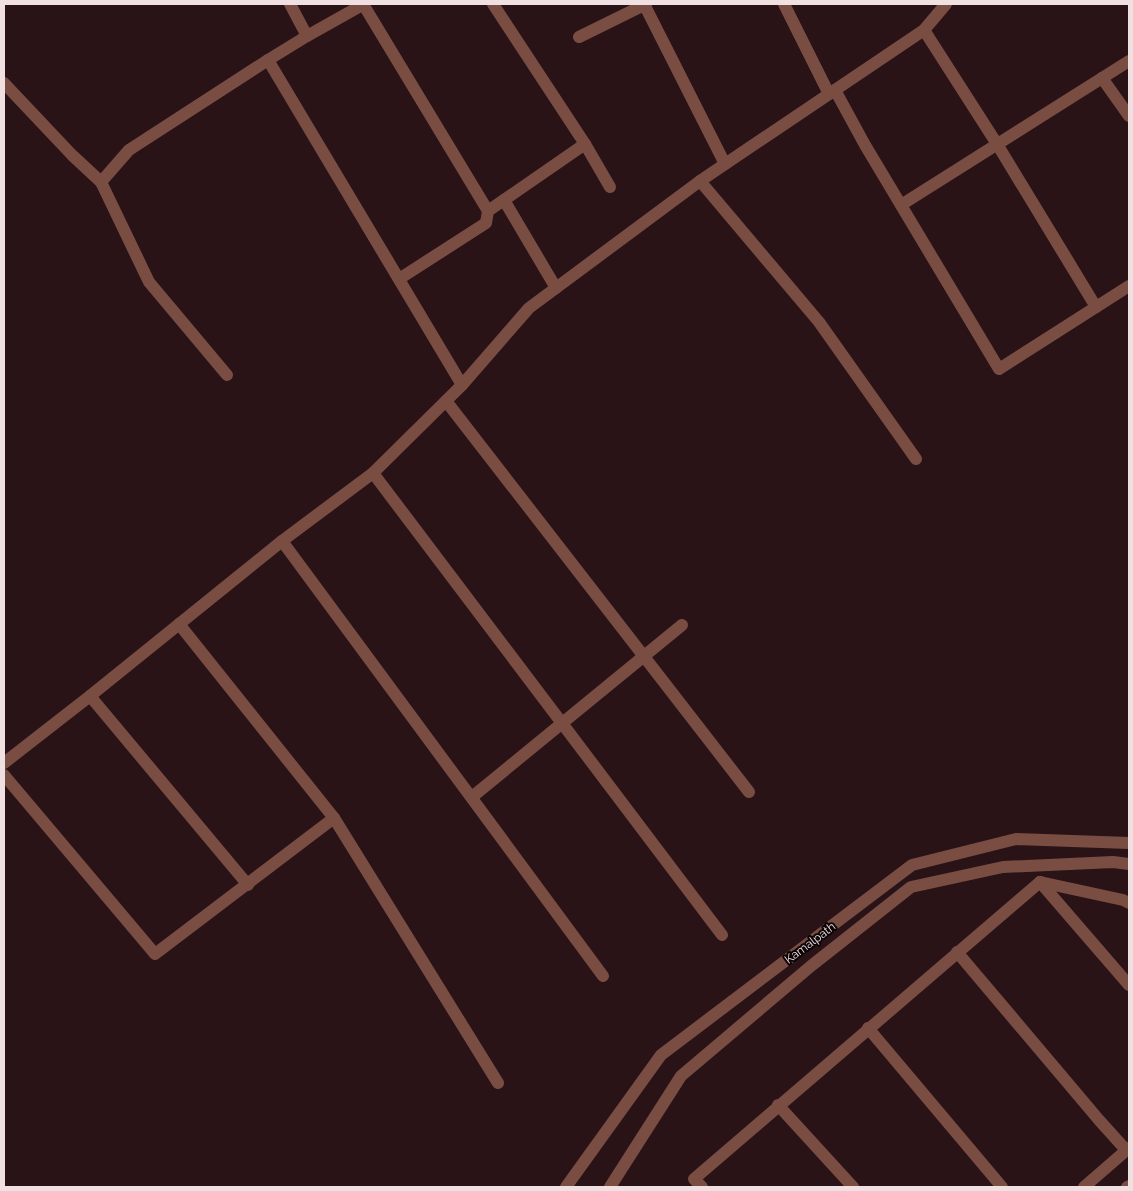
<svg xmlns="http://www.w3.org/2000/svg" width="1133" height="1191" font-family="Raleway,sans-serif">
	<rect width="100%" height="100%" fill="#291316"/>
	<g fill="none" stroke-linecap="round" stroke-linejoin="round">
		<g stroke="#7a4d43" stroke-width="12">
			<polyline points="363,4 488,211"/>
			<polyline points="644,4 725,164"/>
			<polyline points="784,4 829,94"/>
			<polyline points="924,30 997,144 1096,307"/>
			<polyline points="307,36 364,4"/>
			<polyline points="579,37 646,4"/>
			<polyline points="268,60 462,385"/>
			<polyline points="1102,78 1129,116"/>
			<polyline points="4,83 72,155 101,182"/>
			<polyline points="835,90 865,145 999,369 1129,286"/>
			<polyline points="585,144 610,187"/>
			<polyline points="700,181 819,322 916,459"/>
			<polyline points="504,200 556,288"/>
			<polyline points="901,205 1129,61"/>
			<polyline points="399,279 486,223 488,211 585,144 493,4"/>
			<polyline points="227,375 149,282 101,182 129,150 268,60 307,36 290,4"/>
			<polyline points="446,401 749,792"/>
			<polyline points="373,473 722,935"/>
			<polyline points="282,541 603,976"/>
			<polyline points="179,624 334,818 498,1083"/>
			<polyline points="90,696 248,885"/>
			<polyline points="4,763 90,696 282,541 373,473 462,385 529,308 700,181 924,30 946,4"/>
			<polyline points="4,775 155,954 334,818"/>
			<polyline points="472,797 682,625"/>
			<polyline points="1040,882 1129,985"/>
			<polyline points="1040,882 1123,900 1129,903"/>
			<polyline points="957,952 1099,1120 1126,1150"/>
			<polyline points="868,1028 1002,1187"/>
			<polyline points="778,1105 853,1187"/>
			<polyline points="566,1187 661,1055 912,865 1016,839 1129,843"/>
			<polyline points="610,1187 681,1076 811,966 911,887 1003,867 1113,862 1129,864"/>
			<polyline points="702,1187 694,1179 1040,882"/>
			<polyline points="1084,1187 1129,1148"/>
			<polyline points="1127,1187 1129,1186"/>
		</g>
	</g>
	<g text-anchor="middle" stroke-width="4" stroke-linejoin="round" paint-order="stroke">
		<g font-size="12" fill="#f1e0e2" stroke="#0b0405">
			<text transform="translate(810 943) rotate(-37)" y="4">Kamalpath</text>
		</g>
	</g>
	<rect width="1133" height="1191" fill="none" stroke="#f1e0e2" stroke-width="10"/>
</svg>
